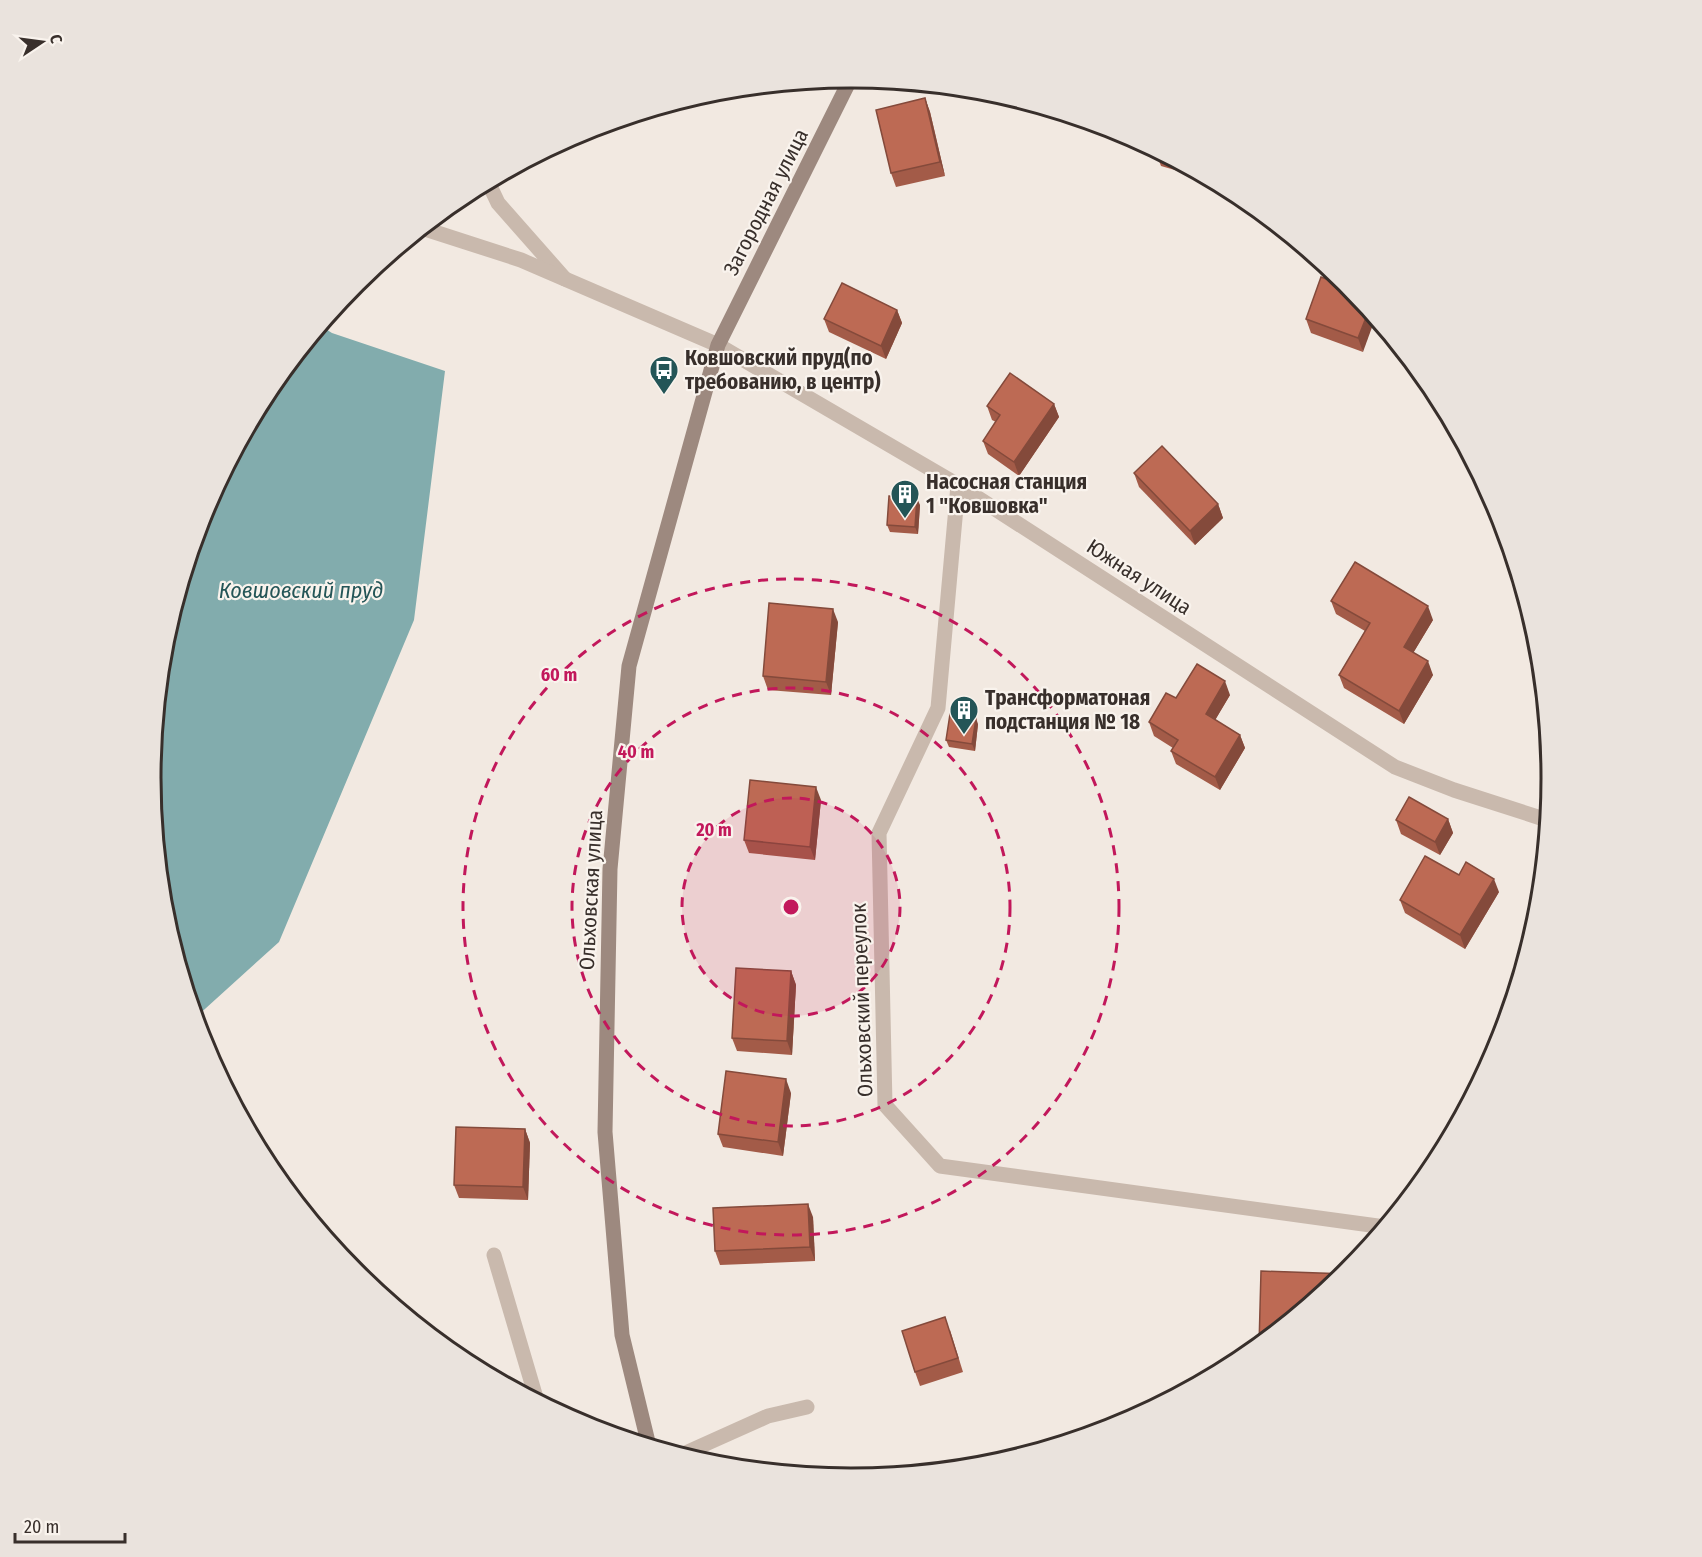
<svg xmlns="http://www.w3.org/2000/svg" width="1702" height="1557" font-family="'Fira Sans Condensed',sans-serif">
	<rect width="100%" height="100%" fill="#f2e9e1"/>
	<polygon fill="#82acad" points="321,326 332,333 445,371 414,620 279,942 195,1018 164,915 151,778 164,642 204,510 269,389"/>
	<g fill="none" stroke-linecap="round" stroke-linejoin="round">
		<g stroke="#c9b9ad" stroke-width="15">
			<polyline points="489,184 498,203 565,279"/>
			<polyline points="958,485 938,708 879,833 885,1105 940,1166 1385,1227"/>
			<polyline points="494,1255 537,1401"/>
			<polyline points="681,1455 768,1416 807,1407"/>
		</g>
		<polyline stroke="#c9b9ad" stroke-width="15" points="422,228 521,260 718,345 958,485 1395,767 1454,790 1547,820"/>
		<polyline stroke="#9d897f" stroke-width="15" points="649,1446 622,1335 605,1132 610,869 629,666 718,345 851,78"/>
	</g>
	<g fill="#a35b48">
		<polygon points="925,98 930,112 945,176 896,187 891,173"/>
		<polygon points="1157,151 1213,181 1161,166 1156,153"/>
		<polygon points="1350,288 1363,352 1311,333 1306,319"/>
		<polygon points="897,310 902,323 886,359 829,332 824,319"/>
		<polygon points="1054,404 1059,417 1019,476 988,454 983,441 996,422 992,420 987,406"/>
		<polygon points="1134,473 1218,504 1223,518 1195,545 1139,487"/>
		<polygon points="920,505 918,534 890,532 887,525"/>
		<polygon points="1506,536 1514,563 1510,563 1505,549"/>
		<polygon points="1331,601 1433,620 1413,653 1433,675 1404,724 1344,688 1339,675 1365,631 1336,614"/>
		<polygon points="838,622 831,695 768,690 763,676"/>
		<polygon points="1230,695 1215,720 1240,735 1245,748 1220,790 1176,764 1171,751 1173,748 1154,736 1149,722 1176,698"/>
		<polygon points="978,724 975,751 949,747 946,740"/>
		<polygon points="821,800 815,860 749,853 744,840"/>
		<polygon points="1448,819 1453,833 1440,855 1401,834 1396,820"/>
		<polygon points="1499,892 1465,949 1405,913 1400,900"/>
		<polygon points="791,971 796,985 792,1055 737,1051 732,1038"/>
		<polygon points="791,1093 783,1156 723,1147 718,1134"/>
		<polygon points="525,1129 530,1143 528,1200 459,1198 454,1185"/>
		<polygon points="813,1217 815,1261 720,1265 715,1251"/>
		<polygon points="950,1330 963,1372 920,1386 915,1372"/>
	</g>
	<g fill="#844a3b">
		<polygon points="925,98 930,112 945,176 940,162"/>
		<polygon points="897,310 902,323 886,359 881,346"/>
		<polygon points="1369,310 1375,319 1363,352 1358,338"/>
		<polygon points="1054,404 1059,417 1019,476 1014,462"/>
		<polygon points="917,498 920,505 918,534 915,527"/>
		<polygon points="1218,504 1223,518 1195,545 1190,531"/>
		<polygon points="1428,606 1433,620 1409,660 1404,647"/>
		<polygon points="833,609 838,622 831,695 826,682"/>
		<polygon points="1428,661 1433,675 1404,724 1399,711"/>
		<polygon points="1225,681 1230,695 1211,727 1206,714"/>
		<polygon points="976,718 978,724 975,751 972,744"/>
		<polygon points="1240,735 1245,748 1220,790 1215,777"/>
		<polygon points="816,787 821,800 815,860 810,847"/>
		<polygon points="1448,819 1453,833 1440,855 1435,842"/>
		<polygon points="1494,879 1499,892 1465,949 1460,935"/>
		<polygon points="791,971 796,985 792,1055 787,1041"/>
		<polygon points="786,1079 791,1093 783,1156 778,1142"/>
		<polygon points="525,1129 530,1143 528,1200 523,1187"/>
		<polygon points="808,1204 813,1217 815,1261 810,1247"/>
	</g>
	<g fill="#bd6a54" stroke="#844a3b" stroke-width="1.5">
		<polygon points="925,98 940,162 891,173 876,110"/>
		<polygon points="1321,277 1350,288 1369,310 1358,338 1306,319"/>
		<polygon points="842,283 897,310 881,346 824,319"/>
		<polygon points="1010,373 1054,404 1014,462 983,441 1000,415 987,406"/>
		<polygon points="1162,446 1218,504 1190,531 1134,473"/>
		<polygon points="889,496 917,498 915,527 887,525"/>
		<polygon points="1506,536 1510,550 1505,549"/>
		<polygon points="1355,562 1428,606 1404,647 1428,661 1399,711 1339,675 1370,623 1331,601"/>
		<polygon points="769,603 833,609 826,682 763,676"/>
		<polygon points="1197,664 1225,681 1206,714 1240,735 1215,777 1171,751 1178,740 1149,722 1166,693 1176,698"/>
		<polygon points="950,714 976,718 972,744 946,740"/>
		<polygon points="750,780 816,787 810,847 744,840"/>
		<polygon points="1409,797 1448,819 1435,842 1396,820"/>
		<polygon points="1425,856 1459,875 1466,862 1494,879 1460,935 1400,900"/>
		<polygon points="736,968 791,971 787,1041 732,1038"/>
		<polygon points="726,1071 786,1079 778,1142 718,1134"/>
		<polygon points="456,1127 525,1129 523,1187 454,1185"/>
		<polygon points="808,1204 810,1247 715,1251 713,1208"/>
		<polygon points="1261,1271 1346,1274 1259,1346"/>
		<polygon points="945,1317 958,1358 915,1372 902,1331"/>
	</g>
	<circle cx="791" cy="907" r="109" fill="#c2185b" fill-opacity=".12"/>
	<g fill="none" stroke="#c2185b" stroke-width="3" stroke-dasharray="10 8">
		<circle cx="791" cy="907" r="109"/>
		<circle cx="791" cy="907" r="219"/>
		<circle cx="791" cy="907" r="328"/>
	</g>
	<defs>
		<g id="bus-pin" transform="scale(1.5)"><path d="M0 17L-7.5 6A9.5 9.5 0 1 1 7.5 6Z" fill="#245557" stroke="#f9f3ed"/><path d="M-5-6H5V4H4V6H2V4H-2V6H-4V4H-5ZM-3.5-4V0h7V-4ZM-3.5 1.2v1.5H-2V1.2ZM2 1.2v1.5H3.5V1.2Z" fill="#fff"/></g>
		<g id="building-pin" transform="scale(1.5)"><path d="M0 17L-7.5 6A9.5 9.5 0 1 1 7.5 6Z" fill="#245557" stroke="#f9f3ed"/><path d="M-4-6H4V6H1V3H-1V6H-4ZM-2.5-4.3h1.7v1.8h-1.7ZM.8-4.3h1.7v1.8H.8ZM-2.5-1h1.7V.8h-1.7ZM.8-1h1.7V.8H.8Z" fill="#fff"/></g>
	</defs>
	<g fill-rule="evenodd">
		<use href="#bus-pin" x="664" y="370"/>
		<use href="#building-pin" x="905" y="494"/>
		<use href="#building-pin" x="964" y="710"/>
	</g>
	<g text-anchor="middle" stroke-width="4.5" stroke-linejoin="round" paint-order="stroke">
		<g font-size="21" fill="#382f2b" stroke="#f9f3ed">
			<text transform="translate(766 202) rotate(-63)" y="7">Загородная улица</text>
			<text transform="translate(1139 577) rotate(33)" y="7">Южная улица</text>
			<text transform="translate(591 890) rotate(-87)" y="7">Ольховская улица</text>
			<text transform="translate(862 1000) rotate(-92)" y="7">Ольховский переулок</text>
		</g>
		<g font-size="21" font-weight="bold" fill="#382f2b" stroke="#f9f3ed" text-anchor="start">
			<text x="685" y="365">Ковшовский пруд(по<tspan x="685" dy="24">требованию, в центр)</tspan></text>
			<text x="926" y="489">Насосная станция<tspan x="926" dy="24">1 "Ковшовка"</tspan></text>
			<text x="985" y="705">Трансформатоная<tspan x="985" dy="24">подстанция № 18</tspan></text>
		</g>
		<g font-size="22" font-style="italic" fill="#245557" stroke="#f9f3ed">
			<text x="301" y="598">Ковшовский пруд</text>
		</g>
	</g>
	<path d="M0 0H1702V1557H0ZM161 778a690 690 0 1 1 1380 0a690 690 0 1 1-1380 0Z" fill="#eae3dd" fill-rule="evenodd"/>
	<path fill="none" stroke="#382f2b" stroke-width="3" d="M161 778a690 690 0 1 1 1380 0a690 690 0 1 1-1380 0Z"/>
	<circle cx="791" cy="907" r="9" fill="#c2185b" stroke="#f9f3ed" stroke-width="3"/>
	<g font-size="18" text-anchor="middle" font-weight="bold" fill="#c2185b" stroke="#f9f3ed" stroke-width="4.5" stroke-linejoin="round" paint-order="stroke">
		<text x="559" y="681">60 m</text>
		<text x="636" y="758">40 m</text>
		<text x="714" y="836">20 m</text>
	</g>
	<g transform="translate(42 42) rotate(77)" stroke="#f9f3ed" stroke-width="4.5" paint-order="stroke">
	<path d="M0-4.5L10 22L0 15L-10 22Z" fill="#382f2b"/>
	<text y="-9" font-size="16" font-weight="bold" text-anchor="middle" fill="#382f2b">С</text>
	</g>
	<path d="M15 1533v9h110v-9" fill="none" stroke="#382f2b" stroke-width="3"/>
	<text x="24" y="1533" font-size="18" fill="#382f2b" stroke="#f9f3ed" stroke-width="4.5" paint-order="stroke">20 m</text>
</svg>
